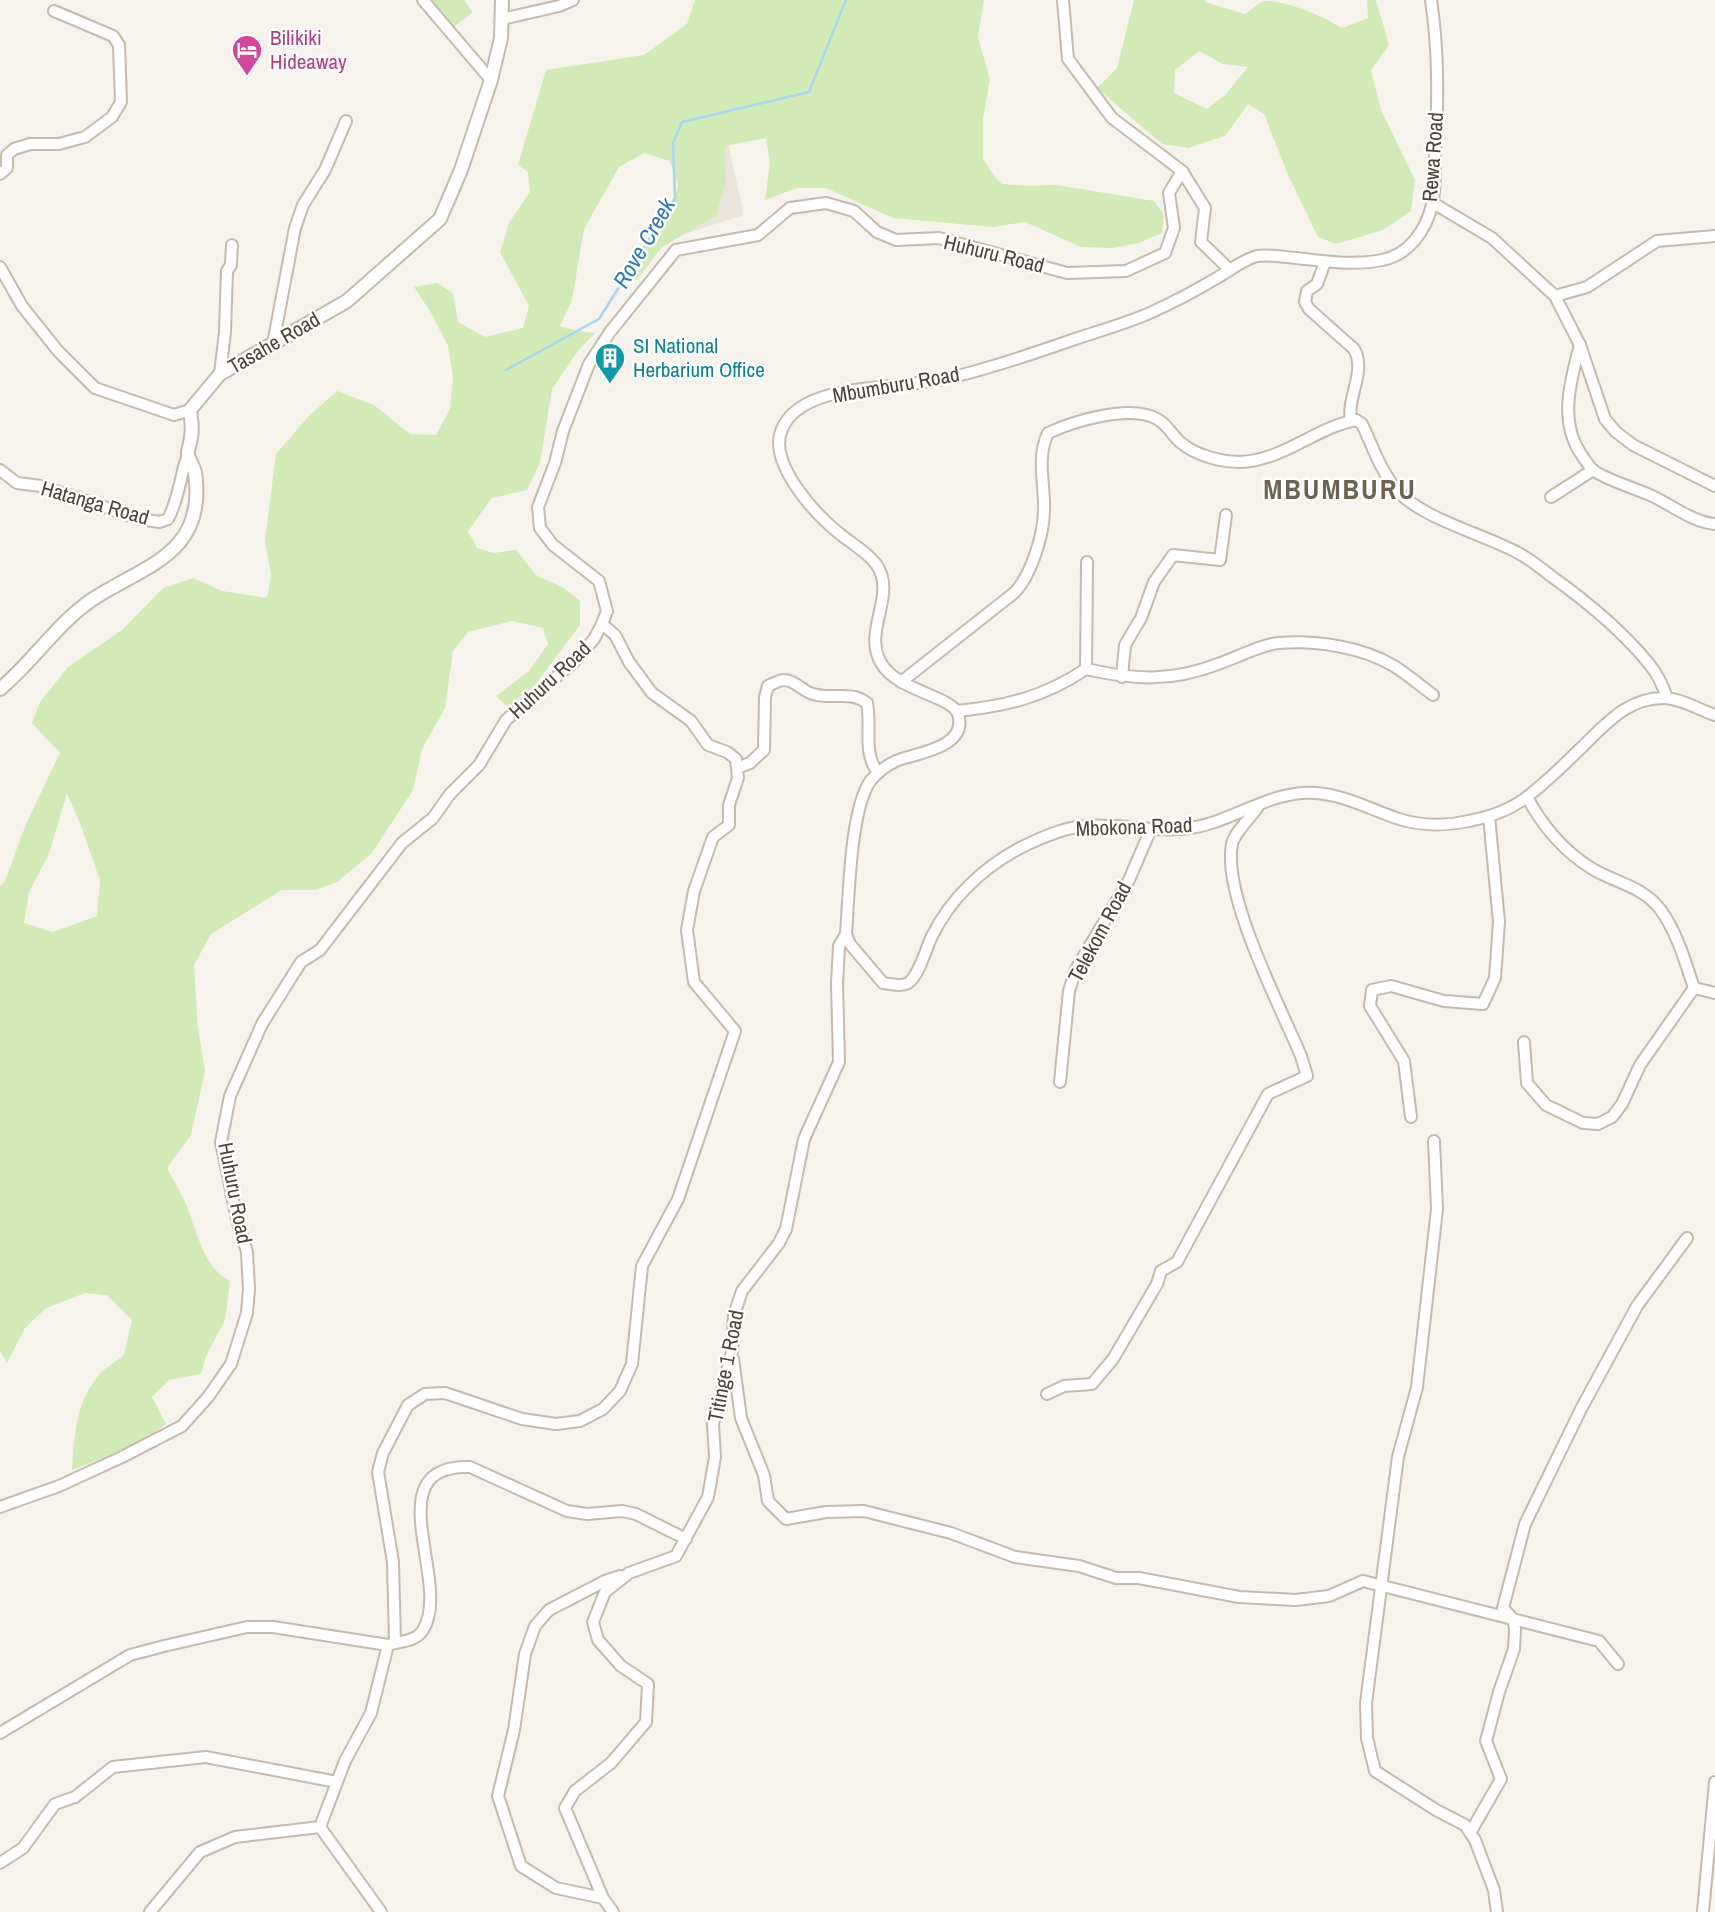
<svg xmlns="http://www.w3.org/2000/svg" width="1715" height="1912" font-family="'Archivo Narrow',sans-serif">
	<rect width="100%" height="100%" fill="#f6f3ec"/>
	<polygon fill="#eae5da" points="724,124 744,215 681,235 681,227"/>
	<g fill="#d2eab5" fill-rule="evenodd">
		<polygon points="432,0 464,0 473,12 452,28"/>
		<path d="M695 0H984L978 37 990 80 983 118V159L995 177 1002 184 1029 186 1056 185 1154 201 1164 214 1162 233 1139 243 1112 248 1081 247 1025 222 993 227 893 218 826 188H797L765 200 770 163 766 138 725 146 726 182 716 216 662 247 637 280 627 279 633 259 672 212 678 185 670 161 644 153 619 167 584 229 572 300 560 326 577 331 595 333 577 352 552 389 540 463 527 490 492 498 468 531 477 548 494 553 516 550 536 575 564 588 580 601V625L535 685 508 707 496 696 529 671 548 644 543 628 512 621 468 632 453 651 445 708 422 749 413 790 372 853 337 882 316 890H282L211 934 194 965 198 1028 205 1071 191 1135 167 1168C173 1179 180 1191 185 1202 197 1229 202 1267 230 1281L225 1320 206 1356 201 1374 169 1380 152 1397 166 1424 139 1444 72 1470C74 1436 76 1403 98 1376 104 1368 116 1362 124 1355L132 1320 107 1295 85 1293 46 1308 25 1328 7 1363 0 1351V886L5 881 26 824 60 753 32 723 40 702 68 667 122 630 163 588 193 578 222 591 267 598 271 575 265 541 276 454 309 416 337 391 374 405 410 434 436 435 450 409 453 377 448 346 430 311 414 287 437 283 453 293 458 322 485 337 523 328 529 306 500 252 509 223 530 192 528 172 518 165 546 70 644 55 687 24ZM67 793 81 826 100 880 97 916 53 932 24 923 29 892 49 854Z"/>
		<path d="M1134 0H1206L1205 2 1245 14C1251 10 1257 4 1263 1 1287 0 1323 16 1342 28L1368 18 1367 0H1376L1389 45 1371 70 1381 110 1415 180 1411 211 1383 230 1336 244 1318 237 1288 175 1264 114 1248 104 1225 136 1188 148 1162 144 1097 88 1117 68ZM1199 51 1223 64 1248 67 1225 95 1207 109 1174 93 1175 70Z"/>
	</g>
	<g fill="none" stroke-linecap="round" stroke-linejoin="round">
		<polyline stroke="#a9d4f2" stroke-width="2.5" points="506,370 599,319 675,198 673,143 682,122 809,92 846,0"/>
		<g stroke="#c2bbae" stroke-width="14">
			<g id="minor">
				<polyline points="423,0 491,80"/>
				<polyline points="1063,0 1068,59 1112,118 1182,171 1205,208 1201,242 1230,270"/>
				<path d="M1431 0C1439 53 1438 104 1435 158 1434 173 1436 190 1432 205 1426 230 1409 255 1382 260 1354 266 1324 261 1296 258 1283 257 1269 254 1257 256 1242 260 1228 272 1215 279 1195 291 1174 302 1152 312 1128 323 1102 330 1078 338 1038 352 998 366 957 376 929 383 900 385 871 388 841 391 795 398 782 429 767 463 816 515 840 534 852 544 866 551 876 564 898 595 862 630 881 663 897 691 952 696 958 714 969 748 915 753 896 761 887 765 878 772 871 780 850 808 849 897 846 934L850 944 883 983C890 984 901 987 908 983 919 976 926 948 932 936 951 898 983 868 1020 848 1040 838 1062 828 1084 826 1119 823 1155 833 1190 828 1233 822 1272 789 1316 793 1344 795 1370 809 1396 818 1419 826 1446 826 1469 821 1490 817 1510 810 1527 797 1546 782 1565 764 1582 747 1606 724 1628 697 1665 698 1683 699 1699 710 1715 715"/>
				<polyline points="502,19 559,6 573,0"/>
				<polyline points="0,174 7,168 7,155 14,149 30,144 59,144 85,137 112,117 121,102 119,45 113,36 54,11"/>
				<polyline points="1433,203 1492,238 1555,296 1580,345 1605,419 1616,432 1633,445 1715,486"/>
				<path d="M1325 262 1317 284 1307 291 1305 302 1309 309 1354 349C1367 371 1346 398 1351 421"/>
				<polyline points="0,267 22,306 58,351 95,388 174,415 190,410"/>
				<polyline points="1555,296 1587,287 1657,241 1715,236"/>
				<polyline points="273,344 295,228 303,205 325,170 346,121"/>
				<path d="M1580 345C1570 382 1558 423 1583 457 1586 461 1589 467 1593 470 1604 479 1637 489 1652 496 1672 505 1692 522 1715 524"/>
				<polyline points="220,374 225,332 227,271 231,265 232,245"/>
				<path d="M0 470 17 483 41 486 140 519 159 522 168 519C179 499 180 476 188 454"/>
				<polyline points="1551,497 1593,470"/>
				<polyline points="1086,669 1087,562"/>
				<polyline points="1122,677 1125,645 1141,618 1154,582 1173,555 1220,560 1226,515"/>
				<path d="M901 682 1014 593C1031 576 1044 534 1044 510 1045 484 1036 458 1048 433 1074 421 1130 404 1157 419 1167 424 1172 435 1180 442 1195 455 1220 462 1240 462 1282 461 1317 427 1356 420L1362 424C1372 445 1381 472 1397 490 1421 519 1487 535 1520 554 1531 560 1541 568 1551 576 1586 601 1622 630 1650 665 1658 675 1663 686 1667 698"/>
				<path d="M957 711C1007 706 1044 697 1086 669 1135 680 1171 682 1218 664 1236 658 1262 644 1279 643 1317 640 1362 647 1394 666 1408 675 1421 686 1433 695"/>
				<path d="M737 768 750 763 764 750 765 697 768 686C773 684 779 680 784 680 795 680 802 691 813 694 832 700 850 690 867 703 872 728 862 751 878 773"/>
				<path d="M1527 797C1542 825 1564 851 1591 868 1615 883 1641 885 1660 909 1677 932 1685 961 1694 988"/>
				<polyline points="1694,988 1715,993"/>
				<polyline points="1524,1042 1527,1083 1546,1105 1583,1123 1598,1124 1612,1117 1622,1104 1640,1065 1694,988"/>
				<polyline points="1060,1082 1069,991 1076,969 1129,880 1151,829"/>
				<polyline points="1411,1117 1404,1061 1370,1006 1372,990 1391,986 1444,1001 1483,1004 1495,978 1499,922 1489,816"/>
				<polyline points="1434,1141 1437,1209 1417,1387 1398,1457 1366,1703 1367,1738 1375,1771 1436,1810 1465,1825 1475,1840 1494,1890 1497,1912"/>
				<polyline points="733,1359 741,1418 764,1475 768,1501 786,1519 826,1512 864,1511 951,1533 1015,1557 1079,1566 1116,1578 1139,1578 1239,1597 1296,1600 1329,1596 1363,1581 1599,1641 1618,1664"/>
				<path d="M1047 1394 1064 1386 1092 1384 1113 1359 1157 1284 1161 1271 1177 1262 1268 1094 1307 1076 1301 1056C1280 1006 1222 895 1232 844 1235 831 1252 817 1259 805"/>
				<polyline points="0,1507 59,1486 122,1457 182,1426 208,1397 231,1364 247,1313 249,1289 247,1252 237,1219 221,1142 230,1096 262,1024 301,962 320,950 402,843 433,818 450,794 479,765 506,720 575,661 594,639 602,624 607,611 599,581 553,545 540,528 538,507 555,463 563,431 589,364 610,332 676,250 758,235 790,208 826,203 854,211 877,232 896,240 939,238 1067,273 1126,271 1165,253 1174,228 1169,193 1182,171"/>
				<path d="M395 1643C405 1641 417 1640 423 1630 453 1583 374 1464 470 1467L567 1511 587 1514 622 1511 636 1514 686 1539"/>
				<polyline points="388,1645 395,1643 393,1562 378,1472 383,1453 408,1405 425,1394 445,1393 522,1419 556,1424 580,1421 603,1409 620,1391 632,1364 642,1266 678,1199 735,1031 694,982 687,930 694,891 713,837 729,825 729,805 738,778 736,759 727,752 708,745 691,721 652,693 629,662 615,635 602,624"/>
				<polyline points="0,1733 130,1655 164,1646 247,1627 273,1627 388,1645 371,1713 345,1761 320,1827 235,1837 200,1852 150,1912"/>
				<polyline points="320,1827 381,1912"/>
				<polyline points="1470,1833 1501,1779 1486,1741 1499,1692 1514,1649 1515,1629 1513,1619 1503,1608 1525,1524 1581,1409 1637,1306 1687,1238"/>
				<polyline points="0,1863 23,1848 55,1804 75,1797 113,1767 206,1757 337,1782"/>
				<polyline points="603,1898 556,1888 521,1866 498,1796 514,1730 525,1654 535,1626 549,1610 605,1581 620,1576"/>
				<polyline points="613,1912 603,1898 565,1808 575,1791 611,1763 646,1722 648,1684 621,1666 598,1640 593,1622 605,1592 629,1573 676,1556 708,1497 715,1457 713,1424 732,1352 734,1315 742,1291 779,1243 786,1229 804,1139 839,1062 837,984 839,946 846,934"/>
				<polyline points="1703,1912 1715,1782"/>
			</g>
		</g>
		<g stroke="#c2bbae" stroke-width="16">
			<path id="tertiary" d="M0 689C33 662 57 623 93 599 146 565 207 553 195 473 194 466 188 460 188 453 188 448 191 442 191 437 193 429 191 419 190 410L220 374 347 301 440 219 461 170 491 80 501 38 502 0"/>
		</g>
		<use href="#minor" stroke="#fff" stroke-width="10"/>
		<use href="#tertiary" stroke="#fff" stroke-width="12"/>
	</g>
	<defs>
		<g id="hotel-pin" transform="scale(1.575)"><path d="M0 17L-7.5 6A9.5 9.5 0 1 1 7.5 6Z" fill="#d1479c" stroke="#fff"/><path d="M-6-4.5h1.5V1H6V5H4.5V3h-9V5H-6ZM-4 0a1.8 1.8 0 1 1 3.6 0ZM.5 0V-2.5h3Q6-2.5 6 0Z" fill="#fff"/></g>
		<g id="building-pin" transform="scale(1.575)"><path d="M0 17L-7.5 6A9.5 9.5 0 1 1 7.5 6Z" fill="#0f9aa8" stroke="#fff"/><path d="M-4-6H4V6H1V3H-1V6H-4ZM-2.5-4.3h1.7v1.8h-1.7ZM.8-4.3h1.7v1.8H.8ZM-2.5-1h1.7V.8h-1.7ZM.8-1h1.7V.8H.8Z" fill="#fff"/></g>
	</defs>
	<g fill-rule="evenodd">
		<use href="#hotel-pin" x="247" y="50"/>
		<use href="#building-pin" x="610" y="358"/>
	</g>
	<g text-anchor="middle" stroke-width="5" stroke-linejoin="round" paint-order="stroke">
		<g font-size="21" fill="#b23c85" stroke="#fff" text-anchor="start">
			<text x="270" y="45">Bilikiki<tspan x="270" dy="24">Hideaway</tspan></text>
		</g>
		<g font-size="21" fill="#4b4439" stroke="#fff">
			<text transform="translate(1433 157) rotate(-86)" y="7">Rewa Road</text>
			<text transform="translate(994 254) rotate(14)" y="7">Huhuru Road</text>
			<text transform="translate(274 343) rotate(-30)" y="7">Tasahe Road</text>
			<text transform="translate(896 385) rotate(-10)" y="7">Mbumburu Road</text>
			<text transform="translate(95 503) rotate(16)" y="7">Hatanga Road</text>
			<text transform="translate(550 680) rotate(-43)" y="7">Huhuru Road</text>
			<text transform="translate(1134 827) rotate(-2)" y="7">Mbokona Road</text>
			<text transform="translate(1100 932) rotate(-62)" y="7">Telekom Road</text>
			<text transform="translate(235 1193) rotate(79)" y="7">Huhuru Road</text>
			<text transform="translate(726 1366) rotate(-79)" y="7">Titinge 1 Road</text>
		</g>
		<g font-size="21" fill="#0d838f" stroke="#fff" text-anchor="start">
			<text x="633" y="353">SI National<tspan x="633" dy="24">Herbarium Office</tspan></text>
		</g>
		<g font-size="23" font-style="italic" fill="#2e7ab2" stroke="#fff">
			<text transform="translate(644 243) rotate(-60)" y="8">Rove Creek</text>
		</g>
		<g font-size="28" font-weight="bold" letter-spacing="2" fill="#6e6250" stroke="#fff">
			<text x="1340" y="499">MBUMBURU</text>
		</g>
	</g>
</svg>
